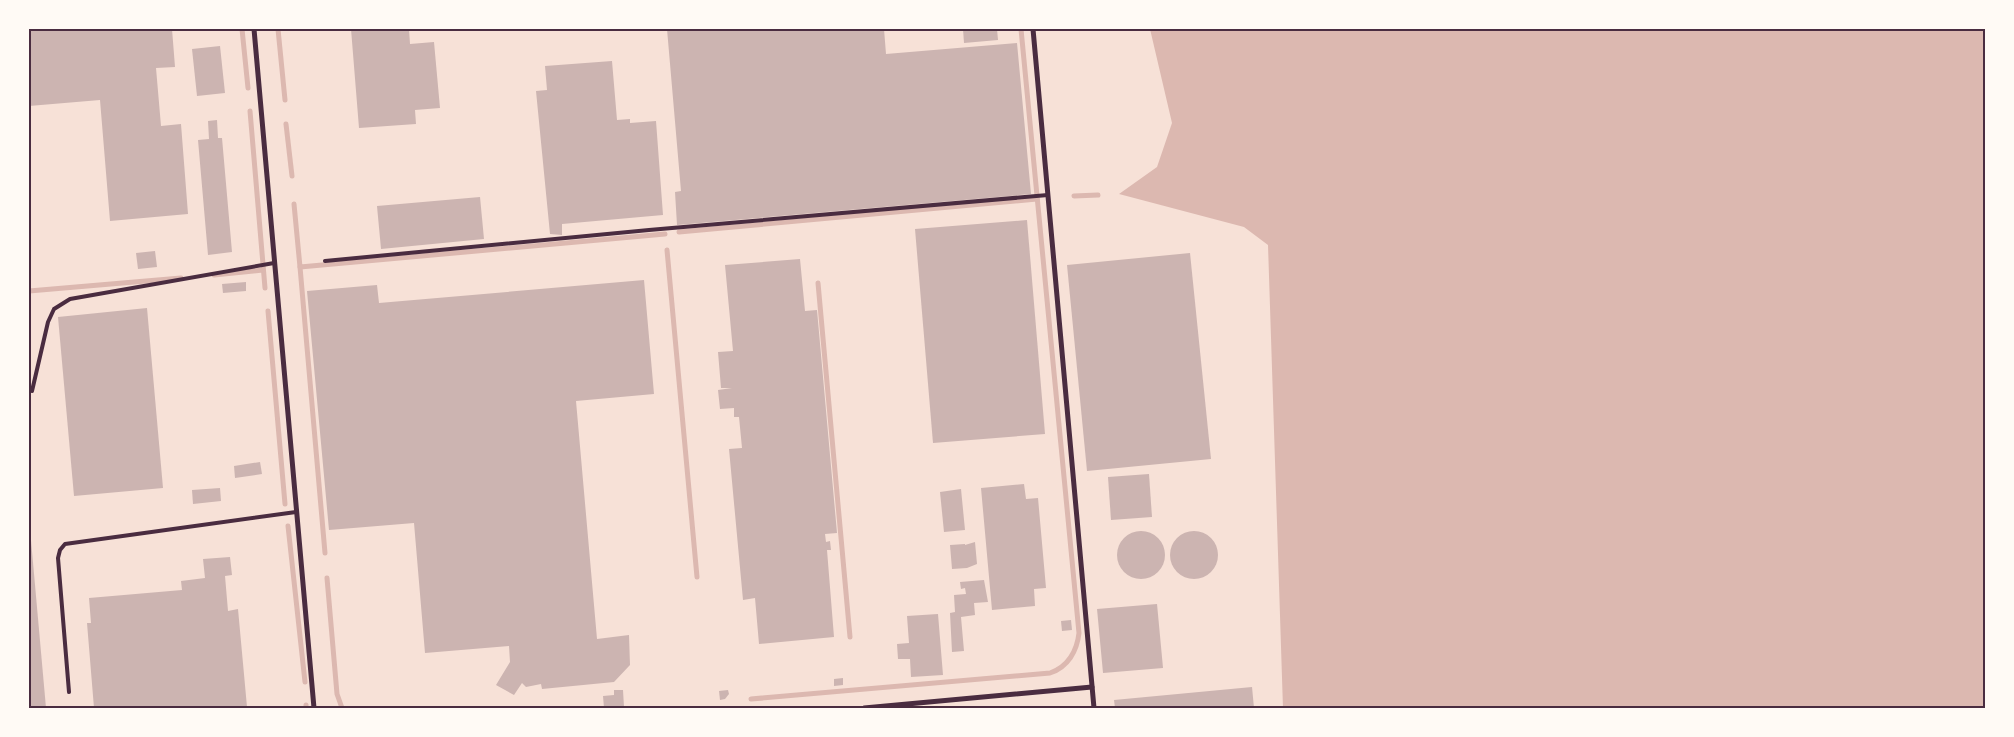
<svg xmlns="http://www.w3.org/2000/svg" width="2014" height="737" font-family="'Fira Sans',sans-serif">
	<rect width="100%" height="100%" fill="#f7e1d7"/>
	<polygon fill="#dcb8b0" points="1150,29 1985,29 1985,708 1283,708 1268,245 1244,227 1119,194 1157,167 1172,123"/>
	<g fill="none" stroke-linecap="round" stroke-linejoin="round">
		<g stroke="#dcb8b0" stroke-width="5">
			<polyline points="242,29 248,88"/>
			<polyline points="278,29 285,100"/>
			<polyline points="250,111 265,288"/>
			<polyline points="286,124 292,176"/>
			<polyline points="1074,196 1098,195"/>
			<polyline points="294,204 300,267 665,234"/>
			<polyline points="679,232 1037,199"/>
			<polyline points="667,250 697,577"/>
			<polyline points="300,267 325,553"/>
			<polyline points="214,275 263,270"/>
			<polyline points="818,283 850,637"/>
			<polyline points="29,291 181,278"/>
			<polyline points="268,311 285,504"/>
			<polyline points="288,526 305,682"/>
			<polyline points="327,578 337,694 342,708"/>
			<path d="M751 699 1050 673C1068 667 1077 651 1079 633L1021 29"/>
			<polyline points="306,708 306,705"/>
		</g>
	</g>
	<g fill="#ccb4b1">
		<polygon points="29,29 172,29 175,67 156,68 161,126 181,124 188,214 110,221 100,100 29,106"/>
		<polygon points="351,29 409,29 410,44 434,42 440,108 415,110 416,124 359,128"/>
		<polygon points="667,29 884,29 886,54 1017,43 1031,194 677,225 675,192 681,191"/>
		<polygon points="963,29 997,29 998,40 964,43"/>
		<polygon points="220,46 225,93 197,96 192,49"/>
		<polygon points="612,61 617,120 630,119 630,123 656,121 663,215 562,224 562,235 550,234 536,91 547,90 545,66"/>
		<polygon points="217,120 218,138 222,138 232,252 208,255 198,140 209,139 208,121"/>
		<polygon points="480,197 484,239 381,249 377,206"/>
		<polygon points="1027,220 1045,434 933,443 915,229"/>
		<polygon points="155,251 157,267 138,269 136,253"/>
		<polygon points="1190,253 1211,459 1087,471 1067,265"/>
		<polygon points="800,259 805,311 817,310 837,533 825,534 826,542 830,541 831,550 827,550 834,637 759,644 755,598 743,600 729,449 742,448 739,417 734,417 734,408 720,409 718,390 732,388 721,388 718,352 733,351 725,265"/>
		<polygon points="644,280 654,394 576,401 597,639 629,635 630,665 614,682 542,689 541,684 526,687 522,683 514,695 496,685 510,662 509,646 425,653 414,523 329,530 307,291 377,285 379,303"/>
		<polygon points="246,282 246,291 223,293 222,284"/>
		<polygon points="147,308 163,488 74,496 58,317"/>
		<polygon points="260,462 262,474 235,478 234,466"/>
		<polygon points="1149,474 1152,517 1111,520 1108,477"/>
		<polygon points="1024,484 1026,499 1038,498 1046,588 1034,589 1035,606 992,610 981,488"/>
		<polygon points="220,488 221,501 193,504 192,490"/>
		<polygon points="961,489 965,530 944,532 940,492"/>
		<polygon points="29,529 30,529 46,708 29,708"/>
		<circle cx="1194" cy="555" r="24"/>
		<circle cx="1141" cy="555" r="24"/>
		<polygon points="975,542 977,564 967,568 952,569 950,545 965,544 965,545"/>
		<polygon points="230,557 232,575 225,576 228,611 238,609 247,707 229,708 94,708 87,623 91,623 89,598 182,590 181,581 205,578 203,559"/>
		<polygon points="984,580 988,602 974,603 975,615 961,617 964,651 952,652 950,613 955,612 954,595 966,594 965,588 961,589 960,582"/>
		<polygon points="1157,604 1163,668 1103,673 1097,609"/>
		<polygon points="938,614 943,675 911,677 910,659 898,659 897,644 909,643 907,616"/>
		<polygon points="1071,620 1072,630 1062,631 1061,621"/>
		<polygon points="843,678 843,685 834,686 834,679"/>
		<polygon points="1252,687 1254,708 1115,708 1114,700"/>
		<polygon points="614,690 623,690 624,707 604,708 603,696 614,695"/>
		<polygon points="728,690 729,694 725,699 720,700 719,691"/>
	</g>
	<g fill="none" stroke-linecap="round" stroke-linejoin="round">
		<g stroke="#4a2c40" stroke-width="4">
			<polyline points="325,261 649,230 1048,195"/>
			<polyline points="32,391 48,322 54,309 70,299 274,263"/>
			<polyline points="69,692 58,558 60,550 65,544 296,512"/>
		</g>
		<g stroke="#4a2c40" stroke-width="5">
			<polyline points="254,29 314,708"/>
			<polyline points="1033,29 1094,708"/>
			<polyline points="864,708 1092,687"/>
		</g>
	</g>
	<rect width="2014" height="737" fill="none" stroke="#fffaf5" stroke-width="60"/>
	<rect x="30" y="30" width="1954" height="677" fill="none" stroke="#4a2c40" stroke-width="2"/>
</svg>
